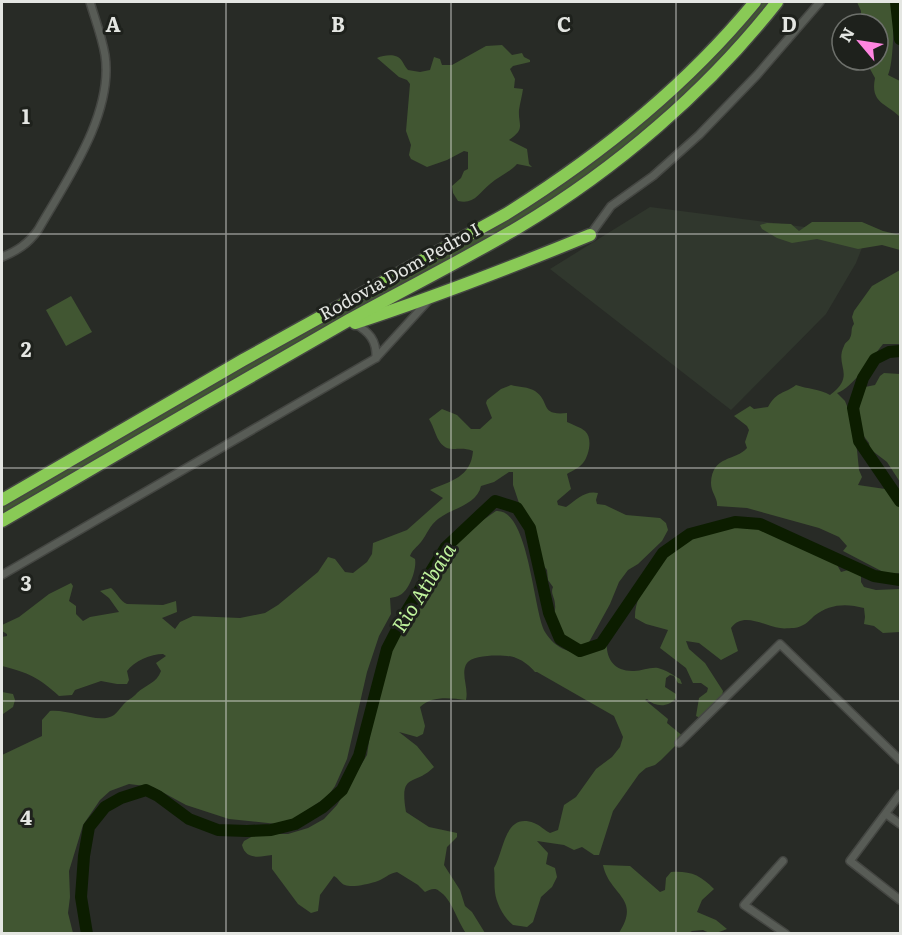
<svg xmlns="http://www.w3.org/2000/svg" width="902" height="935" font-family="Literata,serif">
	<rect width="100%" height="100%" fill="#282b26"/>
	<polygon fill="#30372d" points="650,207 867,235 856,263 826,314 731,410 550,269"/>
	<g fill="#415632">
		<polygon points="759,2 771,2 700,82 635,139 568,190 494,238 449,259 2,515 2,506 575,174"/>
		<path d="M857 2H893C894 16 894 63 888 75L900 81V117C886 103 870 103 875 78L865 60H878V24H861V11Z"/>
		<path d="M502 45 512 55 522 53 524 57 530 60V62L513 66 510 69 515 79 514 88 523 89C522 96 520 103 519 110 518 126 526 128 509 140L527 149 529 164 532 167 517 164C509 173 499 176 490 184 479 193 474 205 458 201L453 193 452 186 461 178 464 171 468 169V152L464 151 447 160 427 167 411 159 409 155 411 145 406 131 410 84 407 80 399 77 377 58C385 55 397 53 402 61 404 64 405 67 408 70L420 72 430 70 434 57 440 59 442 65H452L486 46Z"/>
		<polygon points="812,222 862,222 883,231 900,235 900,250 882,245 858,249 817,239 792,243 777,238 762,229 760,225 767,223 791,224 799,231"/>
		<path d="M900 270V344H883C872 357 853 388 837 393L845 401 849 411 857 450 859 470 862 477 858 485 885 489 900 502V573L887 574 843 551 847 546 839 537 819 528 747 508 717 506C718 498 711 493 711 483 712 455 736 461 747 448L745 442 749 430 747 426 734 416 750 406 754 409 768 407C778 390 783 395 796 385 807 389 820 389 830 395 857 375 834 366 844 346 845 342 849 341 850 338 853 332 850 329 854 324L852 317 854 311 872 286Z"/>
		<polygon points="71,296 92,332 66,346 46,310"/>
		<polygon points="884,373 900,374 900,482 887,462 870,449 869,443 863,435 859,414 860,394 865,387 875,385 880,376"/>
		<path d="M511 385C518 387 529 387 535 391 551 402 539 416 567 413V422C573 425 580 427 585 431 593 438 589 456 583 463 579 468 572 471 567 474L571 489 557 501 558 505 566 507C576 500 585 490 598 493L596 500 597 504 605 505 626 515 660 518 666 523 668 530 662 541 638 564 628 570 619 582 610 604 588 644C574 648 554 636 553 620 553 615 556 610 555 605 555 597 550 594 553 587L548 580 547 570 538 559 533 524 520 506 513 485V472H509L494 482 481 486C477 505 452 508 438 519 430 525 427 534 421 542 417 547 412 550 410 556L415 559C417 569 409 591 400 595 397 597 393 597 390 598L391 614 379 636 367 672 347 759 335 786 328 796 294 819 277 824 229 819 186 805 153 787 129 784 110 791 100 800 83 825 69 871 70 897 68 913 73 933H2V755L42 736V720L50 711C70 709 100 725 114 715 118 712 120 708 123 705 127 700 133 698 137 693 145 685 157 683 161 671L156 663 166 656 163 654C151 654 134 661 127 671L129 680 127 684H117L101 681 75 690 72 695 59 696C38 677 29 673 2 666V637L7 636V634L2 631V625L19 617 49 594 71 583 73 586 69 601 76 606V614L83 621 90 617 119 612 109 598 100 591 111 588C117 593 120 601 127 604L163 605 176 601 177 612 162 618 175 629 180 622 193 616 240 618 265 613 278 605 318 572 328 557 335 559 345 572 353 573 367 562 372 554 373 543 407 530 443 498 430 490C451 481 471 477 473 451 465 448 461 449 453 449 437 449 436 430 429 419L442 409 457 415 471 429H480L492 418 486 403 487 400 501 389Z"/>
		<path d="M496 511C529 508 533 610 545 632 550 640 557 647 566 650 583 658 593 651 607 640 605 658 614 672 634 671 642 671 650 667 658 668 666 670 673 675 680 679L682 684 678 683 674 676 670 675 666 678 665 687 676 694V698C668 708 655 707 647 699L645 700 668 719 667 723 684 737 661 760 655 765 646 768 639 774 613 811 599 855H594L582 847 574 850 564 845 537 841 548 853 546 864 555 868 557 877 552 887 541 897 533 922 527 927 513 925C504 918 496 903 495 892 494 883 495 876 494 868 504 852 504 812 534 823 540 825 544 830 550 833L558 830 564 805 576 797 596 769 612 757 620 747 623 737 614 716 537 672H535C530 666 524 661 516 658 507 654 473 654 467 663 460 673 469 688 466 700 451 698 432 695 420 707L425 726 423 734 417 737 399 732 417 746 434 767C414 787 399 771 406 812L429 827 457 833V837L447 847 444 865 460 890 465 906 472 912 485 933H466C457 921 452 899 439 891 435 887 429 890 425 892L418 885 397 872C389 873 383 880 375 882 368 884 352 888 345 885 341 884 338 878 334 876L320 895 318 911 311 913 298 904 272 869V855C259 857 246 860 242 845L244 841 253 836 266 834H288L308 828 324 819 337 805 367 755 378 680 402 618 450 537 457 532 473 527Z"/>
		<path d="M730 522 777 530 830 552 841 572C849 570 855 568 861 575V582L864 587 876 590 900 589V632L883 633 874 626 864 624 865 617 864 608C846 603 829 604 814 616 808 622 803 627 794 628 790 628 784 629 780 628 764 626 743 611 731 628L738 651 721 660 699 643 686 641 689 649 705 663 723 691 722 696 700 718 696 716 699 698 707 692 708 688 701 683H693L686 668 660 648 668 630 646 624 635 618C634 590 663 560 682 543 690 536 699 534 706 526Z"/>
		<polygon points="2,692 13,694 15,700 13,707 3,714"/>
		<path d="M603 865 630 866 660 892 665 890 666 878 671 872C691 871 700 875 714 889L702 900 697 912 716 920 727 929C718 933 711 935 703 930L692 931 687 934 619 933C642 898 609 895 603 865Z"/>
	</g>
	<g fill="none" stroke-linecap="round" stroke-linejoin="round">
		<g stroke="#0c1d00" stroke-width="12">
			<polyline points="896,2 900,39"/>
			<polyline points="900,351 889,352 875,359 863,378 853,408 859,441 900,501"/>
			<polyline points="87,934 81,897 84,856 89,827 105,807 121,798 146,790 158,796 189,819 218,830 247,831 271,830 295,824 323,807 342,790 359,756 387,649 405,614 446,547 495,501 517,508 530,528 549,613 560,639 580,651 601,644 663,553 690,534 735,522 760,524 874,576 900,580"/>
		</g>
		<g stroke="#444642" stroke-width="10">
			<g id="minor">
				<polyline points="590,235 611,206 653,176 699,135 757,75 820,2"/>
				<path d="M2 257C17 251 28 244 38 230 66 181 114 114 105 55 102 37 95 19 90 2"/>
				<path d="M354 323C369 332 377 340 376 358"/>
				<polyline points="2,575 376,358 428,301"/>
				<polyline points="679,743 780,644 900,760"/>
				<polyline points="900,794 850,861 900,900"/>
				<polyline points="886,814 900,824"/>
				<polyline points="783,861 744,905 786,934"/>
			</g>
		</g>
		<g stroke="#444642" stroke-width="15">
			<g id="motorway">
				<path d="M355 323C435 297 512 267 590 235"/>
				<path d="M2 500 243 360 506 214C599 156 685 87 755 2"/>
				<path d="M2 521C117 454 233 386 349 320 405 289 463 260 519 227 616 169 707 91 777 2"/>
			</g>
		</g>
		<use href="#minor" stroke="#585c56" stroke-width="7"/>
		<use href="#motorway" stroke="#89ca56" stroke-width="12"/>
	</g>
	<path fill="none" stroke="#e4e6e2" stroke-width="1.5" stroke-opacity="0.55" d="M226 2V934M451 2V934M676 2V934M2 234H900M2 468H900M2 701H900"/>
	<g text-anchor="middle" stroke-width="6" stroke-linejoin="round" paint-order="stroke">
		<g font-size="18" fill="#e4e6e2" stroke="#1e211c">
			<text transform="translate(400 272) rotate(-29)" y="6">Rodovia Dom Pedro I</text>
		</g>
		<g font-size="20" font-style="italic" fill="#c0f49d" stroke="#1e211c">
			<text transform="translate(424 588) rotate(-58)" y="7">Rio Atibaia</text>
		</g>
	</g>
	<g font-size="20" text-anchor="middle" font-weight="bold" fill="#e4e6e2" stroke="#1e211c" stroke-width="6" stroke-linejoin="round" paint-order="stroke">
		<text x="113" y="32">A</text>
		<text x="338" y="32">B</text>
		<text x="564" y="32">C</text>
		<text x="789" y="32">D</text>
		<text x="26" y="124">1</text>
		<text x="26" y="357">2</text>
		<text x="26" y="591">3</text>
		<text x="26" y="825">4</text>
	</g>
	<rect width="902" height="935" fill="none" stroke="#e4e6e2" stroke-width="6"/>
	<g transform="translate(860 42) rotate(299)"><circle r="28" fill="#1e211c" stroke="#6d706b" stroke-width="1.5"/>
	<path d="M0-4.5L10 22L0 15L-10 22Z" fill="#fe85e0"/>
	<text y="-9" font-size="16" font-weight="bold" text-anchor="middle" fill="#e4e6e2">N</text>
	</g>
</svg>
